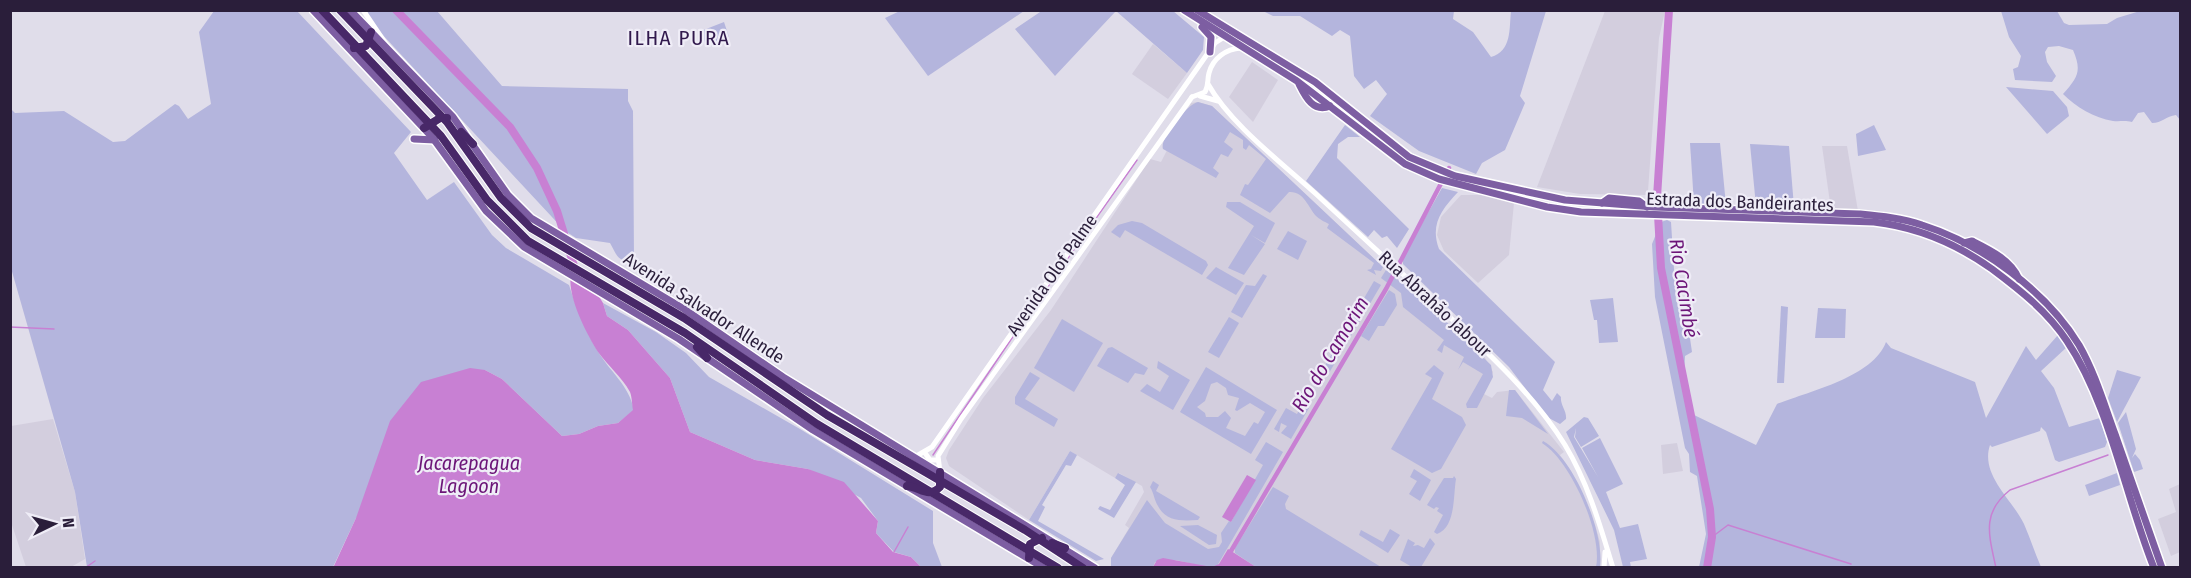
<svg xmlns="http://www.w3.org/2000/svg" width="2191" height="578" font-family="'Fira Sans Condensed',sans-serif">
	<rect width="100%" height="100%" fill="#e0ddea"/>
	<g fill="#d3cede">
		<polygon points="1605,11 1665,11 1659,38 1648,191 1647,195 1580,194 1537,187"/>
		<polygon points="1153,44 1187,73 1168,99 1132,74"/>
		<polygon points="1252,62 1278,80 1253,122 1229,97"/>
		<polygon points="1198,102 1212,106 1385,269 1484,356 1493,372 1484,394 1492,398 1497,392 1515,390 1564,452 1560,455 1571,471 1595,525 1600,542 1600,567 1111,567 1111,558 1129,528 1125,525 1144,492 1142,486 1119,473 1115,478 1070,451 1029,520 949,466 946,458 949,450 983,398 1051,310 1150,159 1161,162 1191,103"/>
		<polygon points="1822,146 1847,146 1858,211 1831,210"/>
		<polygon points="1461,195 1484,195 1514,203 1509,255 1478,283 1444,251 1437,235 1441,217"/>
		<polygon points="53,419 75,492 85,559 71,567 26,567 11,522 11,426"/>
		<polygon points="1677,443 1683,471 1663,474 1661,445"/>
		<polygon points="2180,484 2180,552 2171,556 2158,519 2176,512 2169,489"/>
	</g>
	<g fill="#b4b5dd" fill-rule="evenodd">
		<path d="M368 10 437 11 502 86 628 89V101L633 111 634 259 629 263C615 258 616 253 610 243L576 238 565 231 367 18Z"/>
		<polygon points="902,10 1024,10 1024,11 928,76 885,18"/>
		<polygon points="1043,10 1173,11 1204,37 1203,50 1187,73 1116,11 1055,76 1015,29"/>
		<path d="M214 11H297L411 132 394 153 427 200 454 182 492 235 506 248 569 285C576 307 585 330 597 350 610 372 629 385 634 410L618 423 598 426 579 434 562 436 502 379 485 370 356 518 333 567H87L75 492 11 268 10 108 15 113 64 111 113 142 125 141 175 104 179 106 188 119 211 104 199 32Z"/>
		<path d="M1263 11H1454L1453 19 1473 32 1491 57C1512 51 1509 29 1511 11H1546L1520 96 1525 103 1505 150 1482 163 1476 174 1419 151 1370 116 1387 94 1376 80 1364 89 1354 76 1350 36 1340 30 1332 36 1300 16H1273Z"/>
		<path d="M2001 11H2057L2064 23 2069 25 2107 24 2117 18 2140 11H2180V120L2176 115C2166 116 2162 123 2152 123L2144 112 2138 113 2132 122C2124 120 2120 122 2113 121 2094 118 2076 107 2063 94 2078 77 2082 71 2073 50L2059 46 2048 47 2045 52 2047 62 2056 76 2052 82 2015 80 2013 69 2018 67 2021 56 2009 37Z"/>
		<polygon points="724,22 729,37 706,45 701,31"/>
		<polygon points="2006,87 2053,91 2067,107 2069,116 2047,134"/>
		<path d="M1198 102 1212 106 1383 267 1381 271 1374 270 1376 275 1367 270 1371 269 1374 263 1327 228 1329 224C1325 222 1319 219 1316 216 1308 207 1304 191 1289 192L1270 213 1240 195 1245 184 1248 185 1266 159 1249 145 1246 150 1243 148V140L1230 132 1224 142 1233 149 1228 157 1221 154 1213 168 1219 173 1216 178 1163 149C1159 139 1187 104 1198 102Z"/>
		<polygon points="1345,125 1360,137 1348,137 1338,144 1337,158 1409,229 1397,248 1387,236 1382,238 1374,230 1368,237 1306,181"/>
		<polygon points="1874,125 1886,150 1858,156 1856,134"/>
		<polygon points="1690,143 1720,143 1726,205 1694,204"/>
		<polygon points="1750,144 1789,146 1794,207 1756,206"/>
		<path d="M1442 188 1458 192C1441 210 1430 225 1439 249L1555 362 1543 390 1552 401 1557 393 1561 397C1560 405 1567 411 1566 419L1560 424 1547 417 1509 367 1403 264V257Z"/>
		<polygon points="1227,202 1240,202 1275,223 1265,243 1251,235 1265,244 1244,275 1228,268 1254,226 1226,207"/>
		<path d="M1667 220 1671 222 1676 301 1687 318 1692 352 1685 356 1684 375 1692 414 1756 445 1777 404C1810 391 1873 377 1886 342L1891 348 1975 382 1986 418 2026 346 2036 360 2058 335 2067 347 2041 371 2054 388 2069 427 2100 418 2107 442 2105 447 2059 462 2055 460 2046 432 2041 427 2040 431 1992 447 1990 445C1980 475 2012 499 2024 524 2030 538 2035 553 2041 567H1699L1706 534 1697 476 1690 472 1689 454 1685 448 1655 297 1652 244 1661 222Z"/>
		<polygon points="1132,221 1142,223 1206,261 1208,265 1202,275 1125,230 1120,238 1111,232 1118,225"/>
		<polygon points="1288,231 1307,241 1298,260 1277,249"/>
		<polygon points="1216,267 1244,283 1236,295 1206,278"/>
		<polygon points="1386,270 1429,305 1491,365 1493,377 1477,408 1467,408 1466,404 1483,374 1463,362 1458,370 1464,357 1444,345 1442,353 1437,350 1444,340 1403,307 1401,293 1381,278"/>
		<polygon points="1263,274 1267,276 1242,318 1231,312 1246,285 1255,286"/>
		<polygon points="1374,281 1381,285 1329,373 1323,369"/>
		<polygon points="1389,290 1395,294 1397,305 1384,326 1378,326 1369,341 1361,336"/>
		<polygon points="1613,298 1618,342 1599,343 1597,320 1594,320 1590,300"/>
		<polygon points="603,303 656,332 686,353 709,377 800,429 933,511 933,543 942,567 921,567 911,557 894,552 876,533 878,521 861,498 808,469 755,460 690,432 670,378 628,330 607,316"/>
		<polygon points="1781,306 1788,307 1784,383 1777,383"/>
		<polygon points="1818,308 1846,309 1845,338 1815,338"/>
		<polygon points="1229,317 1239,323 1219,358 1208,352"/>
		<polygon points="1062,319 1103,343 1074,392 1034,368"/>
		<polygon points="1112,347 1148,368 1144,375 1135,373 1128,383 1097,366 1108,348"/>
		<polygon points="1158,361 1190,380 1173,410 1140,391 1147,384 1160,392 1169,376 1157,368"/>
		<polygon points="1434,365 1444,373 1432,399 1462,417 1466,425 1441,469 1432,473 1391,449 1432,378 1425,374"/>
		<path d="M1206 367 1277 410 1251 454 1180 412ZM1217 382 1226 388 1228 395 1239 398 1235 410 1237 411 1250 403 1265 412 1258 424 1254 422 1245 436 1226 428 1231 418 1225 411 1218 417H1206L1205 413 1197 407 1205 401 1211 384Z"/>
		<polygon points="2117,370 2141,377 2117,422 2108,398"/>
		<polygon points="1030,372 1040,378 1025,399 1058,419 1054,427 1015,404 1015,397"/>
		<polygon points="1509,390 1515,390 1548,434 1522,418 1506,416"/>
		<polygon points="1302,405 1309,408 1291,439 1281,433 1287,426 1281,423 1279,432 1274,429 1286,408 1297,414"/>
		<polygon points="2126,412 2136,449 2132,458 2135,454 2140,460 2143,469 2134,472 2118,423"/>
		<polygon points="1584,417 1588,418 1599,436 1581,447 1575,437 1576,428 1574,437 1598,477 1582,448 1600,438 1623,484 1606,492 1620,528 1638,524 1647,559 1630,562 1631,567 1623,567 1614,530 1566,432"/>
		<path d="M1543 441C1574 458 1605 533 1600 567H1596C1603 534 1571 461 1542 443Z"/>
		<polygon points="1266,442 1283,452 1217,566 1206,567 1176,560 1155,562 1153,567 1111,568 1111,558 1147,500 1165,523 1208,549 1219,547 1222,542 1221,533 1229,521 1231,522 1263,465 1255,460"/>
		<polygon points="1070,451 1077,455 1071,466 1066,465 1042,505 1045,507 1038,521 1104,559 1096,561 1029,520"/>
		<polygon points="1414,469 1431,480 1420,501 1409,494 1417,481 1410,477"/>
		<polygon points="1118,473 1136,482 1114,518 1098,509 1100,506 1110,510 1125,485 1115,478"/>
		<polygon points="2117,473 2120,485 2089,496 2085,485"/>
		<path d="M1454 476 1456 479C1453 496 1456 527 1437 534L1434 532 1443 515 1437 511 1439 508 1436 507 1434 509 1427 505 1444 478H1453Z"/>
		<path d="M1153 481 1159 485 1156 491 1200 517 1198 520C1183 521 1166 522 1158 506 1154 500 1154 493 1150 487Z"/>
		<polygon points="1273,487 1289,496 1285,504 1286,509 1381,567 1256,567 1235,553 1235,548"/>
		<polygon points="1198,525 1217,535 1216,544 1209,545 1180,526"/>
		<polygon points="1390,529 1400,535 1388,553 1359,535 1361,530 1383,542"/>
		<polygon points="1430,538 1435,544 1421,567 1412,567 1400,560 1408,539 1415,543 1413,546 1418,545 1424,548"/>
	</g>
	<g fill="#c880d3">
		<path d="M574 266 589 280 603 303 607 316 628 330 670 378 690 432 755 460 808 469 844 482 878 521 876 533 893 552 911 557 921 567 333 568 356 518 390 421 421 382 470 368 485 370 502 379 562 436 579 434 598 426 618 423 633 410C632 405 632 397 630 392 622 377 608 366 598 352 586 333 561 286 574 266Z"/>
		<polygon points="1247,475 1256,480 1231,522 1222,517"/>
		<polygon points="1228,549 1256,567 1153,567 1157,560 1163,558 1212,567 1219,564"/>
	</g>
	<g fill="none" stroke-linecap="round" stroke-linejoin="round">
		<g stroke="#c880d3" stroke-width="1.5">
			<polyline points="1042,295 1137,160"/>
			<polyline points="10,327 54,329"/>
			<polyline points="933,455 1035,304"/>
			<polyline points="1712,537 1728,525 1851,564"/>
			<polyline points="894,552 908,527"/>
			<polyline points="85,568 95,561"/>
			<path d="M1996 568C1989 535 1981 513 2010 490L2108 455"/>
		</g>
		<polyline stroke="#c880d3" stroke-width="4.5" points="1231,551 1386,289 1449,168"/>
		<g stroke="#c880d3" stroke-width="8">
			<polyline points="396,10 510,127 537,168 557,211 574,266"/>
			<polyline points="1669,10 1657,197 1661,268 1710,509 1712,537 1707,568"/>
		</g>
		<g stroke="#fff" stroke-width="10">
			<g id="major">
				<polyline points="313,10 432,137 486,211 524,247 679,339 813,430 1044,568"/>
				<polyline points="350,10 453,117 508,195 531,218 684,309 783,377 1095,568"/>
				<path d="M1184 10 1297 81 1405 164 1439 179 1547 207 1581 212 1874 222C1917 227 1957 244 1992 269 2020 290 2048 312 2067 341 2110 405 2125 496 2154 568"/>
				<path d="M1197 10 1315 82 1409 157 1455 176 1565 200 1654 207 1859 214C1880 216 1902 218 1922 225 1982 244 2046 291 2079 345 2095 373 2104 404 2115 434 2130 478 2146 523 2162 568"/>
				<polyline points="1202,27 1211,37 1210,52"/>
				<path d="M1299 84C1305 96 1313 113 1330 106"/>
				<polyline points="414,139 435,140"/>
				<polyline points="1602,203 1609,198 1639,201 1647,207"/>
				<path d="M1964 243 1972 241C1990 250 2011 260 2019 279"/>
			</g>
		</g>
		<g stroke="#fff" stroke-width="10">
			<g id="highway">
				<polyline points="322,10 441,136 487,200 528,241 685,333 817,424 1058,568"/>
				<polyline points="340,10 447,122 501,198 531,228 684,318 827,415 1025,530 1083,568"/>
				<polyline points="354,48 366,46 371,32"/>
				<polyline points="424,128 440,118 447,118"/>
				<polyline points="461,132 473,144"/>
				<polyline points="697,347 707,358"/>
				<path d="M907 486C920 487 928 499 940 487V472"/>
				<polyline points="1052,543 1065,548"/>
				<polyline points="1029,558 1030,544 1042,538"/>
			</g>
		</g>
		<g stroke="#fff" stroke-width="5">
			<polyline points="363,10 392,53"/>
			<path d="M1208 84C1231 125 1281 162 1316 194 1357 232 1398 270 1440 308 1485 350 1532 392 1565 445 1588 483 1600 525 1613 568"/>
			<polyline points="1200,96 1218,101"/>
			<path d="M1192 97 1205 92C1209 85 1207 80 1209 73 1213 58 1226 49 1241 48"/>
			<polyline points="925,453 930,460 937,460"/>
			<polyline points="913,458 932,447 1215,43 1226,36"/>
			<polyline points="940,472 938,456 961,419 1192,97"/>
			<polyline points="1604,568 1605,552"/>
		</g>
		<use href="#major" stroke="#7d5ea2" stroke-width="7"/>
		<use href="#highway" stroke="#482868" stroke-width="8"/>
	</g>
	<g text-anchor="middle" stroke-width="4.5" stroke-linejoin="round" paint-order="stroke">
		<g font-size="18" fill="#2a1e3a" stroke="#efedf7">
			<text transform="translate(1740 202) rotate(2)" y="6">Estrada dos Bandeirantes</text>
			<text transform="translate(1052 275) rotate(-55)" y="6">Avenida Olof Palme</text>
			<text transform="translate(1435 304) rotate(43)" y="6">Rua Abrahão Jabour</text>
			<text transform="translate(704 308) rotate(33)" y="6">Avenida Salvador Allende</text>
		</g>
		<g font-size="20" font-style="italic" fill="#6c1578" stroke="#efedf7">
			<text transform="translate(1684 288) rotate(81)" y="7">Rio Cacimbé</text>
			<text transform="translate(1330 354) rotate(-59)" y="7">Rio do Camorim</text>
			<text x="469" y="470">Jacarepagua<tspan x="469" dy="23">Lagoon</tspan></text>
		</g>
		<g font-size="21" letter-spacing="1.5" fill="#31194d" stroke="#efedf7">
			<text x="679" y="45">ILHA PURA</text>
		</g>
	</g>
	<rect width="2191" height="578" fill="none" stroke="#2a1e3a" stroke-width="24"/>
	<g transform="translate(54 524) rotate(85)" stroke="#efedf7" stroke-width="4.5" paint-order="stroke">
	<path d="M0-4.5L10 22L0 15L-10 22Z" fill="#2a1e3a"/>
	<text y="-9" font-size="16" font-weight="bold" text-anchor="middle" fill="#2a1e3a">N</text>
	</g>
</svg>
